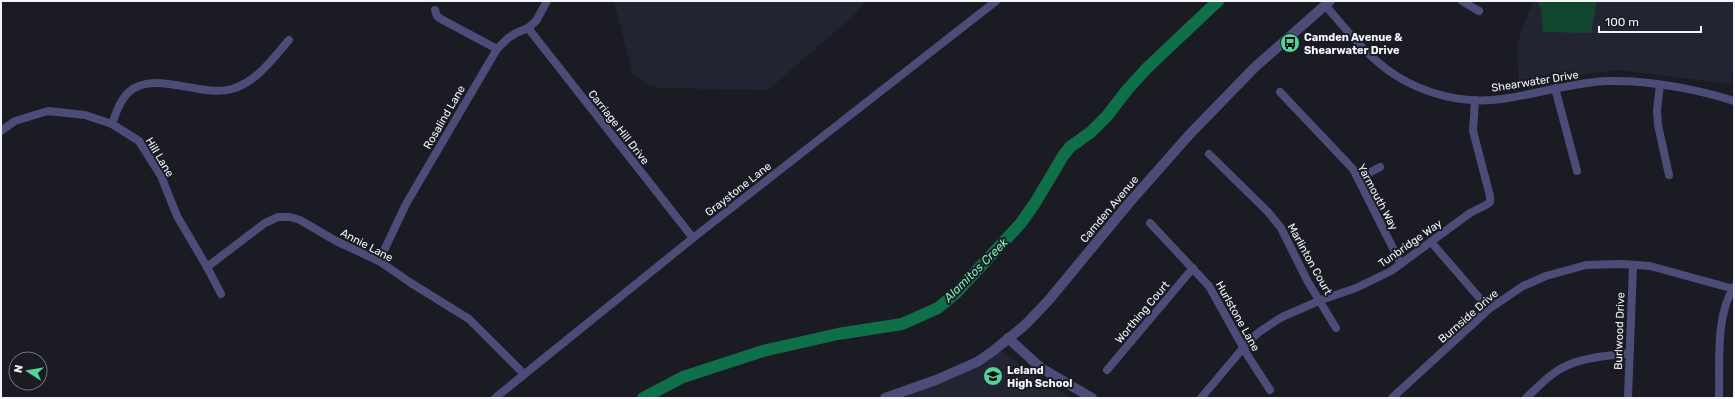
<svg xmlns="http://www.w3.org/2000/svg" width="1735" height="399" font-family="Rubik,sans-serif">
	<rect width="100%" height="100%" fill="#1b1b23"/>
	<g fill="#232431">
		<polygon points="614,1 865,1 854,15 768,90 660,88 650,86 633,75"/>
		<polygon points="1533,1 1734,1 1734,64 1730,84 1617,70 1519,82 1517,44"/>
		<polygon points="1003,351 1037,378 1072,398 891,398"/>
	</g>
	<polygon fill="#10462e" points="1538,1 1597,1 1591,33 1543,32 1541,9 1538,3"/>
	<g fill="none" stroke-linecap="round" stroke-linejoin="round">
		<polyline stroke="#0e6f49" stroke-width="12" points="643,398 683,377 763,351 838,334 902,324 938,308 956,293 1021,223 1035,203 1063,156 1070,147 1091,132 1107,116 1127,90 1147,68 1218,1"/>
		<g stroke="#4c4c79" stroke-width="8">
			<polyline points="1462,1 1479,11"/>
			<path d="M1325 5C1346 29 1367 57 1395 75 1426 95 1465 104 1502 99 1538 94 1573 82 1609 81 1648 80 1697 89 1734 101"/>
			<polyline points="435,10 437,16 441,19 497,49"/>
			<polyline points="528,28 693,238"/>
			<polyline points="1660,85 1657,110 1658,125 1669,175"/>
			<polyline points="1555,88 1577,171"/>
			<polyline points="1280,92 1353,169 1401,264"/>
			<path d="M112 124C116 113 120 100 129 92 154 69 201 98 232 89 258 81 272 59 289 40"/>
			<polyline points="1,131 15,121 48,111 85,115 112,124 139,141 161,176 177,216 207,267 221,294"/>
			<polyline points="1209,154 1268,212 1281,228 1308,282 1336,328"/>
			<polyline points="1358,179 1380,167"/>
			<polyline points="1150,223 1209,286 1248,356 1270,390"/>
			<polyline points="1431,242 1489,309"/>
			<polyline points="379,261 406,204 497,49 508,38 516,33 528,28 536,21 547,1"/>
			<polyline points="207,267 265,223 278,217 290,217 300,220 336,241 379,261 411,283 469,319 524,374"/>
			<polyline points="1107,370 1193,268"/>
			<polyline points="495,398 693,238 996,1"/>
			<polyline points="1201,398 1249,341 1259,332 1282,317 1321,300 1356,288 1391,271 1470,213 1486,205 1490,202 1490,196 1473,131 1475,100"/>
			<polyline points="1392,398 1489,309 1523,286 1546,276 1586,265 1622,264 1650,266 1734,289"/>
			<path d="M1526 398C1535 390 1544 380 1554 373 1576 357 1603 357 1629 353"/>
			<polyline points="1628,398 1633,265"/>
			<path d="M1719 398C1720 365 1715 316 1734 287"/>
		</g>
		<g stroke="#4c4c79" stroke-width="10">
			<polyline points="1008,338 1041,368 1092,398"/>
			<polyline points="885,398 936,380 977,362 993,351 1025,325 1048,301 1129,203 1189,135 1255,67 1330,1"/>
		</g>
	</g>
	<defs>
		<g id="bus-disc" transform="scale(1)"><circle r="9.5" fill="#52d397" stroke="#1b1b23"/><path d="M-5-6H5V4H4V6H2V4H-2V6H-4V4H-5ZM-3.5-4V0h7V-4ZM-3.5 1.2v1.5H-2V1.2ZM2 1.2v1.5H3.5V1.2Z" fill="#111"/></g>
		<g id="school-disc" transform="scale(1)"><circle r="9.5" fill="#52d397" stroke="#1b1b23"/><path d="M0-5L7-2L0 1L-7-2ZM-4 1L0 2.5L4 1V4Q0 6-4 4Z" fill="#111"/></g>
	</defs>
	<g fill-rule="evenodd">
		<use href="#bus-disc" x="1290" y="43"/>
		<use href="#school-disc" x="993" y="376"/>
	</g>
	<g text-anchor="middle" stroke-width="4" stroke-linejoin="round" paint-order="stroke">
		<g font-size="11" font-weight="bold" fill="#f3f4f9" stroke="#1b1b23" text-anchor="start">
			<text x="1304" y="41">Camden Avenue &amp;<tspan x="1304" dy="13">Shearwater Drive</tspan></text>
			<text x="1007" y="374">Leland<tspan x="1007" dy="13">High School</tspan></text>
		</g>
		<g font-size="11" fill="#f3f4f9" stroke="#1b1b23">
			<text transform="translate(1535 81) rotate(-9)" y="4">Shearwater Drive</text>
			<text transform="translate(444 117) rotate(-60)" y="4">Rosalind Lane</text>
			<text transform="translate(619 127) rotate(52)" y="4">Carriage Hill Drive</text>
			<text transform="translate(160 157) rotate(59)" y="4">Hill Lane</text>
			<text transform="translate(738 189) rotate(-38)" y="4">Graystone Lane</text>
			<text transform="translate(1378 197) rotate(62)" y="4">Yarmouth Way</text>
			<text transform="translate(1109 209) rotate(-50)" y="4">Camden Avenue</text>
			<text transform="translate(1410 243) rotate(-35)" y="4">Tunbridge Way</text>
			<text transform="translate(367 245) rotate(28)" y="4">Annie Lane</text>
			<text transform="translate(1310 259) rotate(61)" y="4">Marlinton Court</text>
			<text transform="translate(1142 312) rotate(-50)" y="4">Worthing Court</text>
			<text transform="translate(1238 316) rotate(61)" y="4">Hurlstone Lane</text>
			<text transform="translate(1468 316) rotate(-41)" y="4">Burnside Drive</text>
			<text transform="translate(1619 331) rotate(-88)" y="4">Burlwood Drive</text>
		</g>
		<g font-size="12" font-style="italic" fill="#7ef1b7" stroke="#1b1b23">
			<text transform="translate(976 270) rotate(-45)" y="4">Alamitos Creek</text>
		</g>
	</g>
	<rect width="1735" height="399" fill="none" stroke="#f3f4f9" stroke-width="4"/>
	<g transform="translate(28 371) rotate(282)"><circle r="19" fill="#1b1b23" stroke="#717279"/>
	<path d="M0-3L7 15L0 10L-7 15Z" fill="#52d397"/>
	<text y="-6" font-size="11" font-weight="bold" text-anchor="middle" fill="#f3f4f9">N</text>
	</g>
	<path d="M1599 26v6h102v-6" fill="none" stroke="#f3f4f9" stroke-width="2"/>
	<text x="1605" y="26" font-size="12" fill="#f3f4f9" stroke="#1b1b23" stroke-width="3" paint-order="stroke">100 m</text>
</svg>
